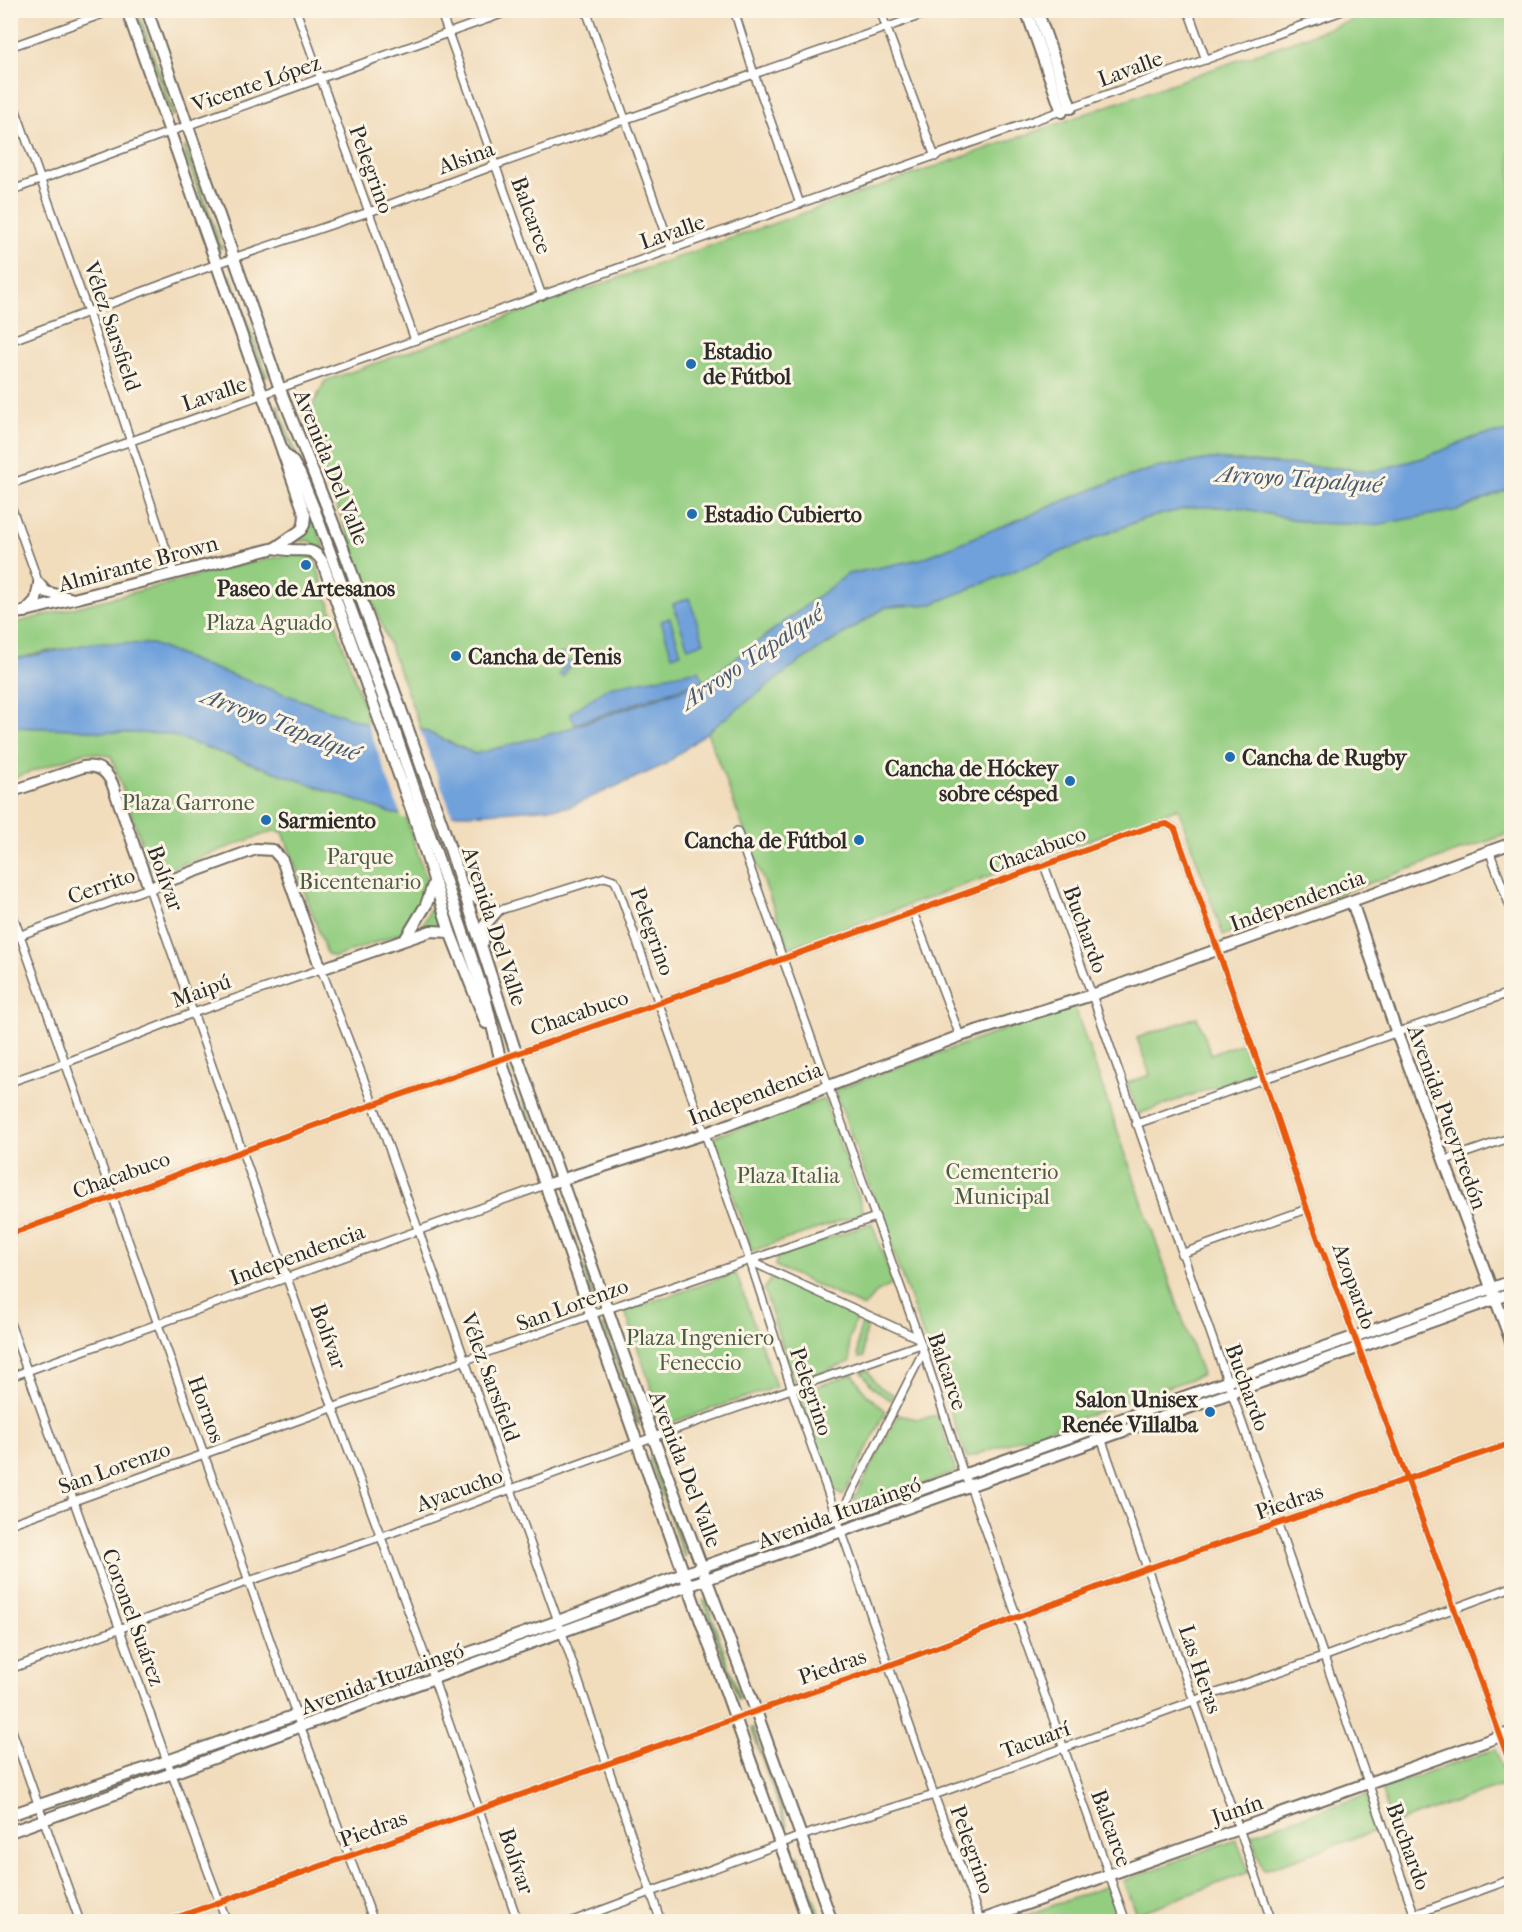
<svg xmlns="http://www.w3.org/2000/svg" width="1522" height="1932" font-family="'IM FELL French Canon',serif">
	<rect width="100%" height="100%" fill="#fcf5e5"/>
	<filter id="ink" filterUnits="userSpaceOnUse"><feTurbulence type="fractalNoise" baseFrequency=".0167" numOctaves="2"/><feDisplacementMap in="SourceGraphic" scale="12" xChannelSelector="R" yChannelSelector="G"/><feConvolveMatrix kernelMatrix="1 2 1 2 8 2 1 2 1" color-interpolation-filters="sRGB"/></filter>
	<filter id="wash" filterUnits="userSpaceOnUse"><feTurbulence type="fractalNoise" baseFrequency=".008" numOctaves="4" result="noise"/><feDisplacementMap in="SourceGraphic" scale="24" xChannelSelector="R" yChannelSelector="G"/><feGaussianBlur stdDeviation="1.35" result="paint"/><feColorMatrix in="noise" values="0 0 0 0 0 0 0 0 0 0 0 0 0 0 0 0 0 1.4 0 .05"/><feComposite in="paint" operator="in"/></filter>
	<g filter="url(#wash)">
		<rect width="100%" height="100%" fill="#f1dcbc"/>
		<g fill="#93cd80" stroke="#5f7c56" stroke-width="1.5">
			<polygon points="1378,11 1511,11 1511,431 1478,436 1423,458 1374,471 1211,459 1155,468 1106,484 921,559 848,574 704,682 558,732 475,754 421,729 305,421 325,381"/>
			<polygon points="139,14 175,115 172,116 136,15"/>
			<polygon points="186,147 222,248 219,249 183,148"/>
			<polygon points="231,275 267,376 264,377 228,276"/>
			<polygon points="278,405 296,454 332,532 392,701 390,702 330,533 293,454 276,406"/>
			<polygon points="1511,488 1511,833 1223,935 1178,808 789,948 707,732 799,662 886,607 932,604 1143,519 1192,507 1237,507 1310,523 1458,510"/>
			<path d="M305 495 380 702 377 703 323 551 311 541 290 540C316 523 312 523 302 496Z"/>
			<polygon points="305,551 314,558 370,725 201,664 152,644 52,650 11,660 11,624 227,568"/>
			<polygon points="11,727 77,729 103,732 168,734 394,814 405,815 428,884 421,907 404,932 335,957 327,954 283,832 273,831 158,873 151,870 111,756 86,752 11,779"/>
			<polygon points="437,829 510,1048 507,1049 434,830"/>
			<polygon points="433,900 443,928 421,927 427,916"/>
			<polygon points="1074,1005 1202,1375 967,1458 835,1090"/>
			<polygon points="1197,1017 1211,1054 1243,1043 1254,1073 1138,1114 1127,1083 1150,1075 1137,1038"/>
			<polygon points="515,1070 549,1169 547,1170 512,1071"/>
			<polygon points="824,1099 864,1213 752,1251 712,1137"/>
			<polygon points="561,1199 595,1298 593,1299 558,1200"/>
			<polygon points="872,1223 893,1284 876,1293 864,1307 775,1266 777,1257"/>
			<polygon points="736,1273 776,1387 664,1425 625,1311"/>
			<polygon points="771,1278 857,1317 849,1339 850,1362 794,1382 764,1290"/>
			<path d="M863 1321 868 1324C864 1335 862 1344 864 1357L859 1358C856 1344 858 1334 863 1321Z"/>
			<polygon points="605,1325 640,1424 638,1425 603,1326"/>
			<path d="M868 1370C874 1383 881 1389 893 1394L891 1400C877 1393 870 1385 862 1372Z"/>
			<polygon points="853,1374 866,1394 886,1411 843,1496 832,1490 799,1393"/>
			<polygon points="1218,1389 1219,1391 1114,1431 1113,1428"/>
			<polygon points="898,1415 918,1419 938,1415 956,1472 864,1506 853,1501"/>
			<polygon points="1084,1436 1085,1438 980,1478 979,1475"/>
			<polygon points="652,1457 686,1556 684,1557 649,1458"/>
			<polygon points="673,1583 674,1586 568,1625 567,1623"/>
			<polygon points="706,1599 740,1698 738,1699 703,1600"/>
			<polygon points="418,1677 419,1679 312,1717 311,1714"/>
			<polygon points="285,1725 286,1728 180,1766 179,1763"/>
			<polygon points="751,1728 753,1728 788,1827 786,1827"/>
			<polygon points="1495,1749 1507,1784 1393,1824 1381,1789"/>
			<polygon points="159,1770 160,1772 53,1810 52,1807"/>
			<polygon points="1366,1795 1378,1830 1264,1870 1251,1834"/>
			<polygon points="1236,1839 1249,1872 1136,1914 1123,1881"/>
			<polygon points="798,1855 822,1921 819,1921 796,1856"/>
			<polygon points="1107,1886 1120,1921 1010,1921"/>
		</g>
		<g fill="#70a1db" stroke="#4e6683" stroke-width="1.5">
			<polygon points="1511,431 1511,488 1458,510 1375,525 1310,523 1237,507 1192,507 1143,519 932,604 886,607 799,662 664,765 569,807 471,814 394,814 168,734 103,732 77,729 11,727 11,660 93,643 152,644 201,664 370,725 412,725 475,754 558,732 704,682 848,574 921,559 1106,484 1155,468 1211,459 1374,471 1423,458 1478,436"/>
			<polygon points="689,598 704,642 688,648 673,604"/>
			<polygon points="670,618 681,653 672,656 661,621"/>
			<polygon points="563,653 567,662 579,660 581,664 568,667 563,677 559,675 564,665 558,654"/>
			<polygon points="699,670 703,680 575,724 570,713 609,687"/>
		</g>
		<polygon fill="#f1dcbc" points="366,720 371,722 412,722 418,725 453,817 402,818"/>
	</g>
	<g filter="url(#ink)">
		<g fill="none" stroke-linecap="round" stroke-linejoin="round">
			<g stroke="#70695e" stroke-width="10">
				<g id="street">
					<polyline points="296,10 415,340"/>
					<polyline points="440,10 542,296"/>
					<polyline points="586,10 672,250"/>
					<polyline points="734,10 754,74 800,204"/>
					<polyline points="880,10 935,157"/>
					<polyline points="1188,10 1206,60"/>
					<polyline points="10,47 114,10"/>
					<polyline points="10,94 88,312 174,573"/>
					<polyline points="10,191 169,132 513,10"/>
					<polyline points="10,341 233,258 369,212 496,165 936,10"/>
					<polyline points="10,484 1345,10"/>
					<polyline points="10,503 39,584"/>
					<polyline points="737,831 921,1344 964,1475 970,1486 1126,1922"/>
					<polyline points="1489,850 1512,912"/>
					<polyline points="1044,865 1092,995 1417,1922"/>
					<polyline points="10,907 301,1728 374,1922"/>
					<polyline points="497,911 605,877 614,880 617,885 750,1261 792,1390 934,1795 981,1922"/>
					<polyline points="913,912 960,1036"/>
					<polyline points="10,939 149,888 333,1408 434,1680 518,1922"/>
					<polyline points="10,1082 65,1063 193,1013 321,969 373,1103 558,1621 661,1922"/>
					<polyline points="1136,1124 1512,992"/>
					<polyline points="1443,1161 1512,1137"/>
					<path d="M10 1234C390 1096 771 965 1150 827L1167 824 1175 829 1264 1080 1307 1209 1407 1478 1512 1769"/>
					<polyline points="1181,1254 1307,1209"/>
					<polyline points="750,1261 918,1338"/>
					<polyline points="10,1323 167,1761 227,1922"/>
					<polyline points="10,1377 545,1185"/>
					<polyline points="1101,1438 1272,1922"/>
					<polyline points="839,1518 923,1352"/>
					<polyline points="10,1524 607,1309 876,1217"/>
					<polyline points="10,1669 249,1581 380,1537 653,1437 921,1344"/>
					<polyline points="10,1725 80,1922"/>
					<polyline points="164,1922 736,1718 890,1665 1146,1569 1512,1443"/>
					<polyline points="570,1922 801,1836 934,1795 1193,1701 1323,1657 1512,1587"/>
					<polyline points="1394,1922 1512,1879"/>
				</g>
			</g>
			<g stroke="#70695e" stroke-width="14">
				<g id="secondary">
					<polyline points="127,10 305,515 304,525 301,530 275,548"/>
					<polyline points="147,10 280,389 342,545 442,824 516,1053 653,1437 756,1711 832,1922"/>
					<polyline points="1026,10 1062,112"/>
					<polyline points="1037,10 1071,108"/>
					<polyline points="283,452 293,462 300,474 315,511 386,705 485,997 500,1058 808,1922"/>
					<polyline points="39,584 46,592 70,598"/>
					<polyline points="25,612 36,600 39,584"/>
					<path d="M10 615 275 548C280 549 285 550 290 550 305 551 313 547 322 561L419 831 450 932 486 1023"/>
					<path d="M10 792 83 767C97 765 106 770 112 783L149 888 256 849 273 850 282 860 321 969 431 931 450 932"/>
					<polyline points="464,890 497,911 484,926 483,942"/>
					<polyline points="1352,902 1396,1031 1512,1344"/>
					<polyline points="406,938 426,905 434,882"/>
					<polyline points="545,1185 704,1134 960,1036 1092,995 1512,843"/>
					<polyline points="10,1815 167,1761 558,1621 702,1567 1512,1281"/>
					<polyline points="10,1832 707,1579 1512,1293"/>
					<polyline points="976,1922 1512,1732"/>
				</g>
			</g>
			<use href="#street" stroke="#fff" stroke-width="7"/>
			<use href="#secondary" stroke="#fff" stroke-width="10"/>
			<g stroke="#fcf5e5" stroke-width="10">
				<g id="cycleway">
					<path d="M10 1234C390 1096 771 965 1150 827L1167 824 1175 829 1264 1080 1307 1209 1407 1478 1512 1769"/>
					<polyline points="164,1922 736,1718 890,1665 1146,1569 1512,1443"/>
				</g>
			</g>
			<use href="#cycleway" stroke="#e8590c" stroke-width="6"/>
		</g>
	</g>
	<g fill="#1f6fb2" stroke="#fcf5e5" stroke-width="2">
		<circle cx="691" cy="364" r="6"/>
		<circle cx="692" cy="514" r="6"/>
		<circle cx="306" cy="565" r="6"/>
		<circle cx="456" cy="656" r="6"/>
		<circle cx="1230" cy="757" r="6"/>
		<circle cx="1070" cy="781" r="6"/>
		<circle cx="266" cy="820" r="6"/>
		<circle cx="859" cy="840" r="6"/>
		<circle cx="1210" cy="1412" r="6"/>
	</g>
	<g text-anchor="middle" stroke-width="6" stroke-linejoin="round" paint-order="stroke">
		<g font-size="22" fill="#2b2b2b" stroke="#fcf5e5">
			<text transform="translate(1130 68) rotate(-20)" y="8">Lavalle</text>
			<text transform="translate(256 83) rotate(-19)" y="8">Vicente López</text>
			<text transform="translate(466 157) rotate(-20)" y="8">Alsina</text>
			<text transform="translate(372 169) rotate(70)" y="8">Pelegrino</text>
			<text transform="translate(532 215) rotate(70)" y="8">Balcarce</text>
			<text transform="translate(672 231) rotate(-19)" y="8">Lavalle</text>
			<text transform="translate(113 326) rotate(71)" y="8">Vélez Sarsfield</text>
			<text transform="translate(214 393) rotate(-19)" y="8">Lavalle</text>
			<text transform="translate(332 467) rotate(68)" y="8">Avenida Del Valle</text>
			<text transform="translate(138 563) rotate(-15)" y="8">Almirante Brown</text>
			<text transform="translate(1037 849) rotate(-20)" y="8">Chacabuco</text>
			<text transform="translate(166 878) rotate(70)" y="8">Bolívar</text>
			<text transform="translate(101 885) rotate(-20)" y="8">Cerrito</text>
			<text transform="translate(1297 900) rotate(-20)" y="8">Independencia</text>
			<text transform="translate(495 926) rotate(72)" y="8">Avenida Del Valle</text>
			<text transform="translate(1086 929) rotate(70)" y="8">Buchardo</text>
			<text transform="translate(653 931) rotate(70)" y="8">Pelegrino</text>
			<text transform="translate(201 990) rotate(-20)" y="8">Maipú</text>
			<text transform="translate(579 1012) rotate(-19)" y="8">Chacabuco</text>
			<text transform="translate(755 1093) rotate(-21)" y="8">Independencia</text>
			<text transform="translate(1448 1117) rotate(70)" y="8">Avenida Pueyrredón</text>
			<text transform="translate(121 1174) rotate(-20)" y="8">Chacabuco</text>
			<text transform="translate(297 1254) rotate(-20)" y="8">Independencia</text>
			<text transform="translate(1355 1286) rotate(70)" y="8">Azopardo</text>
			<text transform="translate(572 1304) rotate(-20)" y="8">San Lorenzo</text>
			<text transform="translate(329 1336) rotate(70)" y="8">Bolívar</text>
			<text transform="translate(948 1371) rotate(71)" y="8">Balcarce</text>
			<text transform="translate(491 1377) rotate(70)" y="8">Vélez Sarsfield</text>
			<text transform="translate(1248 1387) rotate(70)" y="8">Buchardo</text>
			<text transform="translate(812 1391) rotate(71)" y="8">Pelegrino</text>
			<text transform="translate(207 1409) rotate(70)" y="8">Hornos</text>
			<text transform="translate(114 1467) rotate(-20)" y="8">San Lorenzo</text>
			<text transform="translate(686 1469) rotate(69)" y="8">Avenida Del Valle</text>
			<text transform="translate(459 1489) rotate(-20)" y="8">Ayacucho</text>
			<text transform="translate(1289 1501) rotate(-19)" y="8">Piedras</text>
			<text transform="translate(839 1512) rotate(-20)" y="8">Avenida Ituzaingó</text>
			<text transform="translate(134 1617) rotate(70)" y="8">Coronel Suárez</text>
			<text transform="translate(832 1666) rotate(-19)" y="8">Piedras</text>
			<text transform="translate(1201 1669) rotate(71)" y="8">Las Heras</text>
			<text transform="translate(382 1678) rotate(-20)" y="8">Avenida Ituzaingó</text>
			<text transform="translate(1035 1739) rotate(-20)" y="8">Tacuarí</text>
			<text transform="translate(1237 1809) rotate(-19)" y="8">Junín</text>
			<text transform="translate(373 1828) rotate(-20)" y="8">Piedras</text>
			<text transform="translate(1112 1828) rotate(70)" y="8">Balcarce</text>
			<text transform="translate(1409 1846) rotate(70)" y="8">Buchardo</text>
			<text transform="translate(973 1849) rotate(70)" y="8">Pelegrino</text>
			<text transform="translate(517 1861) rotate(71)" y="8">Bolívar</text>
		</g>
		<g font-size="22" font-weight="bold" fill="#2b2b2b" stroke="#fcf5e5" text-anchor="start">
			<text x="703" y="359">Estadio<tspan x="703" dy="25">de Fútbol</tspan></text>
			<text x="704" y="522">Estadio Cubierto</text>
			<text x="306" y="596" text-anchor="middle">Paseo de Artesanos</text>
			<text x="468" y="664">Cancha de Tenis</text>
			<text x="1242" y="765">Cancha de Rugby</text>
			<text x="1058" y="776" text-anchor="end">Cancha de Hóckey<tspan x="1058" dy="25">sobre césped</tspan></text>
			<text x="278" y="828">Sarmiento</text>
			<text x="847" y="848" text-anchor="end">Cancha de Fútbol</text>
			<text x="1198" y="1407" text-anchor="end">Salon Unisex<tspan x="1198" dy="25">Renée Villalba</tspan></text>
		</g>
		<g font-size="22" fill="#4a5c44" stroke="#fcf5e5">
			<text x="269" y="630">Plaza Aguado</text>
			<text x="188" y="810">Plaza Garrone</text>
			<text x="360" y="864">Parque<tspan x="360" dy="25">Bicentenario</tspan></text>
			<text x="1002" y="1179">Cementerio<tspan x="1002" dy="25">Municipal</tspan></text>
			<text x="788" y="1183">Plaza Italia</text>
			<text x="700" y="1345">Plaza Ingeniero<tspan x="700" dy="25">Feneccio</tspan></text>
		</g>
		<g font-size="24" font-style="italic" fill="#475a71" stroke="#fcf5e5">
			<text transform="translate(1299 479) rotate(4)" y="8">Arroyo Tapalqué</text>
			<text transform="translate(752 657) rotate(-34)" y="8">Arroyo Tapalqué</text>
			<text transform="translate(281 724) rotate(21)" y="8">Arroyo Tapalqué</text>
		</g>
	</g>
	<rect width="1522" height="1932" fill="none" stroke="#fcf5e5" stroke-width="36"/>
</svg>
